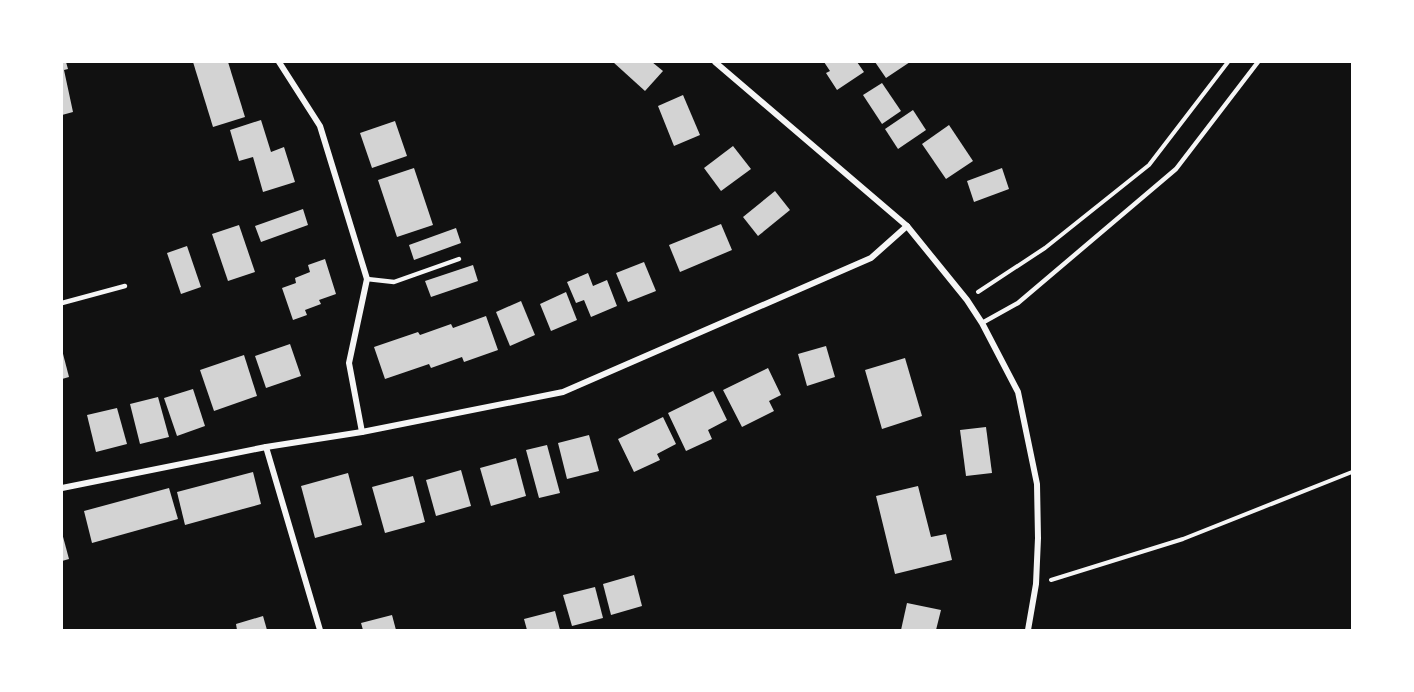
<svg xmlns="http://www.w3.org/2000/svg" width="1414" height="692" font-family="'PT Sans Narrow',sans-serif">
	<rect width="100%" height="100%" fill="#111"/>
	<g fill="#d3d3d3">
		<polygon points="62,62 66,62 68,69 64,70 73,112 62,115"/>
		<polygon points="193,62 228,62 245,117 213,127"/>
		<polygon points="613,62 652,62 663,71 645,91"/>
		<polygon points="824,62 857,62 864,72 837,90 826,73 830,71"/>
		<polygon points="875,62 910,62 886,78"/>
		<polygon points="882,83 901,111 882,124 863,95"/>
		<polygon points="683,95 700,135 674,146 658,106"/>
		<polygon points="913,110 926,130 898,149 885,129"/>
		<polygon points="261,120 271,152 284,147 295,182 263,192 253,157 239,161 230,130"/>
		<polygon points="395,121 407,156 372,168 360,133"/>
		<polygon points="949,125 973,161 946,179 922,144"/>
		<polygon points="733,146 751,169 721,191 704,168"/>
		<polygon points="414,168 433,225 397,237 378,180"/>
		<polygon points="1002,168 1009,189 974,202 967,181"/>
		<polygon points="775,191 790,210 758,236 743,217"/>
		<polygon points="303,209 308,225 261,242 255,226"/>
		<polygon points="721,224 732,250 680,272 669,245"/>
		<polygon points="239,225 255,272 228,281 212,234"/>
		<polygon points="456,228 461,243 414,260 409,245"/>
		<polygon points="187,246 201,287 181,294 167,253"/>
		<polygon points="325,259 336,294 319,300 321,304 305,310 307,315 293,320 282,288 296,283 295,278 310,272 308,265"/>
		<polygon points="644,262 656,291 628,302 616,273"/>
		<polygon points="473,265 478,281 431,297 425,281"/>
		<polygon points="588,273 593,286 607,280 617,306 591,317 584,300 576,303 567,282"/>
		<polygon points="566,292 577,320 551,331 540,304"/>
		<polygon points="521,301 535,335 510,346 496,312"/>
		<polygon points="486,316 498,350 464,362 462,357 431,368 429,364 385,379 374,347 418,332 420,335 451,324 453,328"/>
		<polygon points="290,344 301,376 266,388 255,356"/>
		<polygon points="826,346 835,377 807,386 798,354"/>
		<polygon points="62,350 69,377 62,379"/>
		<polygon points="244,355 257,396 214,411 200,370"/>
		<polygon points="905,358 922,416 882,429 865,370"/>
		<polygon points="768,368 781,395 769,401 774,411 742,427 723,390"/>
		<polygon points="193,389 205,426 177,436 164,398"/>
		<polygon points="713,391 727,420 708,430 712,439 686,451 668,413"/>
		<polygon points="158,397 169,437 140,444 130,404"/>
		<polygon points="117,408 127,444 96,452 87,415"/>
		<polygon points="663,417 676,444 657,454 660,460 634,472 618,439"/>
		<polygon points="986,427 992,473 966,476 960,430"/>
		<polygon points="589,435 599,471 567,479 558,443"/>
		<polygon points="547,445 560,493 539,498 526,450"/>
		<polygon points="516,458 526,496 491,506 480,468"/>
		<polygon points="461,470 471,506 436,516 426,480"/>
		<polygon points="253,472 261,504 185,525 177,492"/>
		<polygon points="348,473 362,525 315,538 301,486"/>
		<polygon points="413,476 425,522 385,533 372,487"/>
		<polygon points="918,486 931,537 946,534 952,560 895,574 876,496"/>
		<polygon points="169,488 178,519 92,543 84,511"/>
		<polygon points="62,533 69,559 62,561"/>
		<polygon points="634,575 642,606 611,615 603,584"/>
		<polygon points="595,587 603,618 572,626 563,595"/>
		<polygon points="907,603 941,610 936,630 901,630"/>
		<polygon points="555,611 560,630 527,630 524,619"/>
		<polygon points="392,615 396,630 363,630 361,623"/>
		<polygon points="263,616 267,630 237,630 236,624"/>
	</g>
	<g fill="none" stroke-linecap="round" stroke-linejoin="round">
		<g stroke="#f5f5f5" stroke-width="4">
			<polyline points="978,292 1045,248 1149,165 1228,62"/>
			<polyline points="1051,580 1183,539 1352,472"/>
		</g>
		<g stroke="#f5f5f5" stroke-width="4.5">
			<polyline points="367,279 394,282 459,259"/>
			<polyline points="62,303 125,286"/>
			<polyline points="982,323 1018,303 1176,169 1258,62"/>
		</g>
		<g stroke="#f5f5f5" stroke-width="6">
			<polyline points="279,62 320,126 367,279 349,363 362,432"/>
			<polyline points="715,62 907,226 967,300 982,323 1018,392 1037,484 1038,538 1036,584 1028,630"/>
			<polyline points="266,447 320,630"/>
			<polyline points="62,488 266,447 362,432 563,392 871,258 907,226"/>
		</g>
	</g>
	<rect width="1414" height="692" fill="none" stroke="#ffffff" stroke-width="126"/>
</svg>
